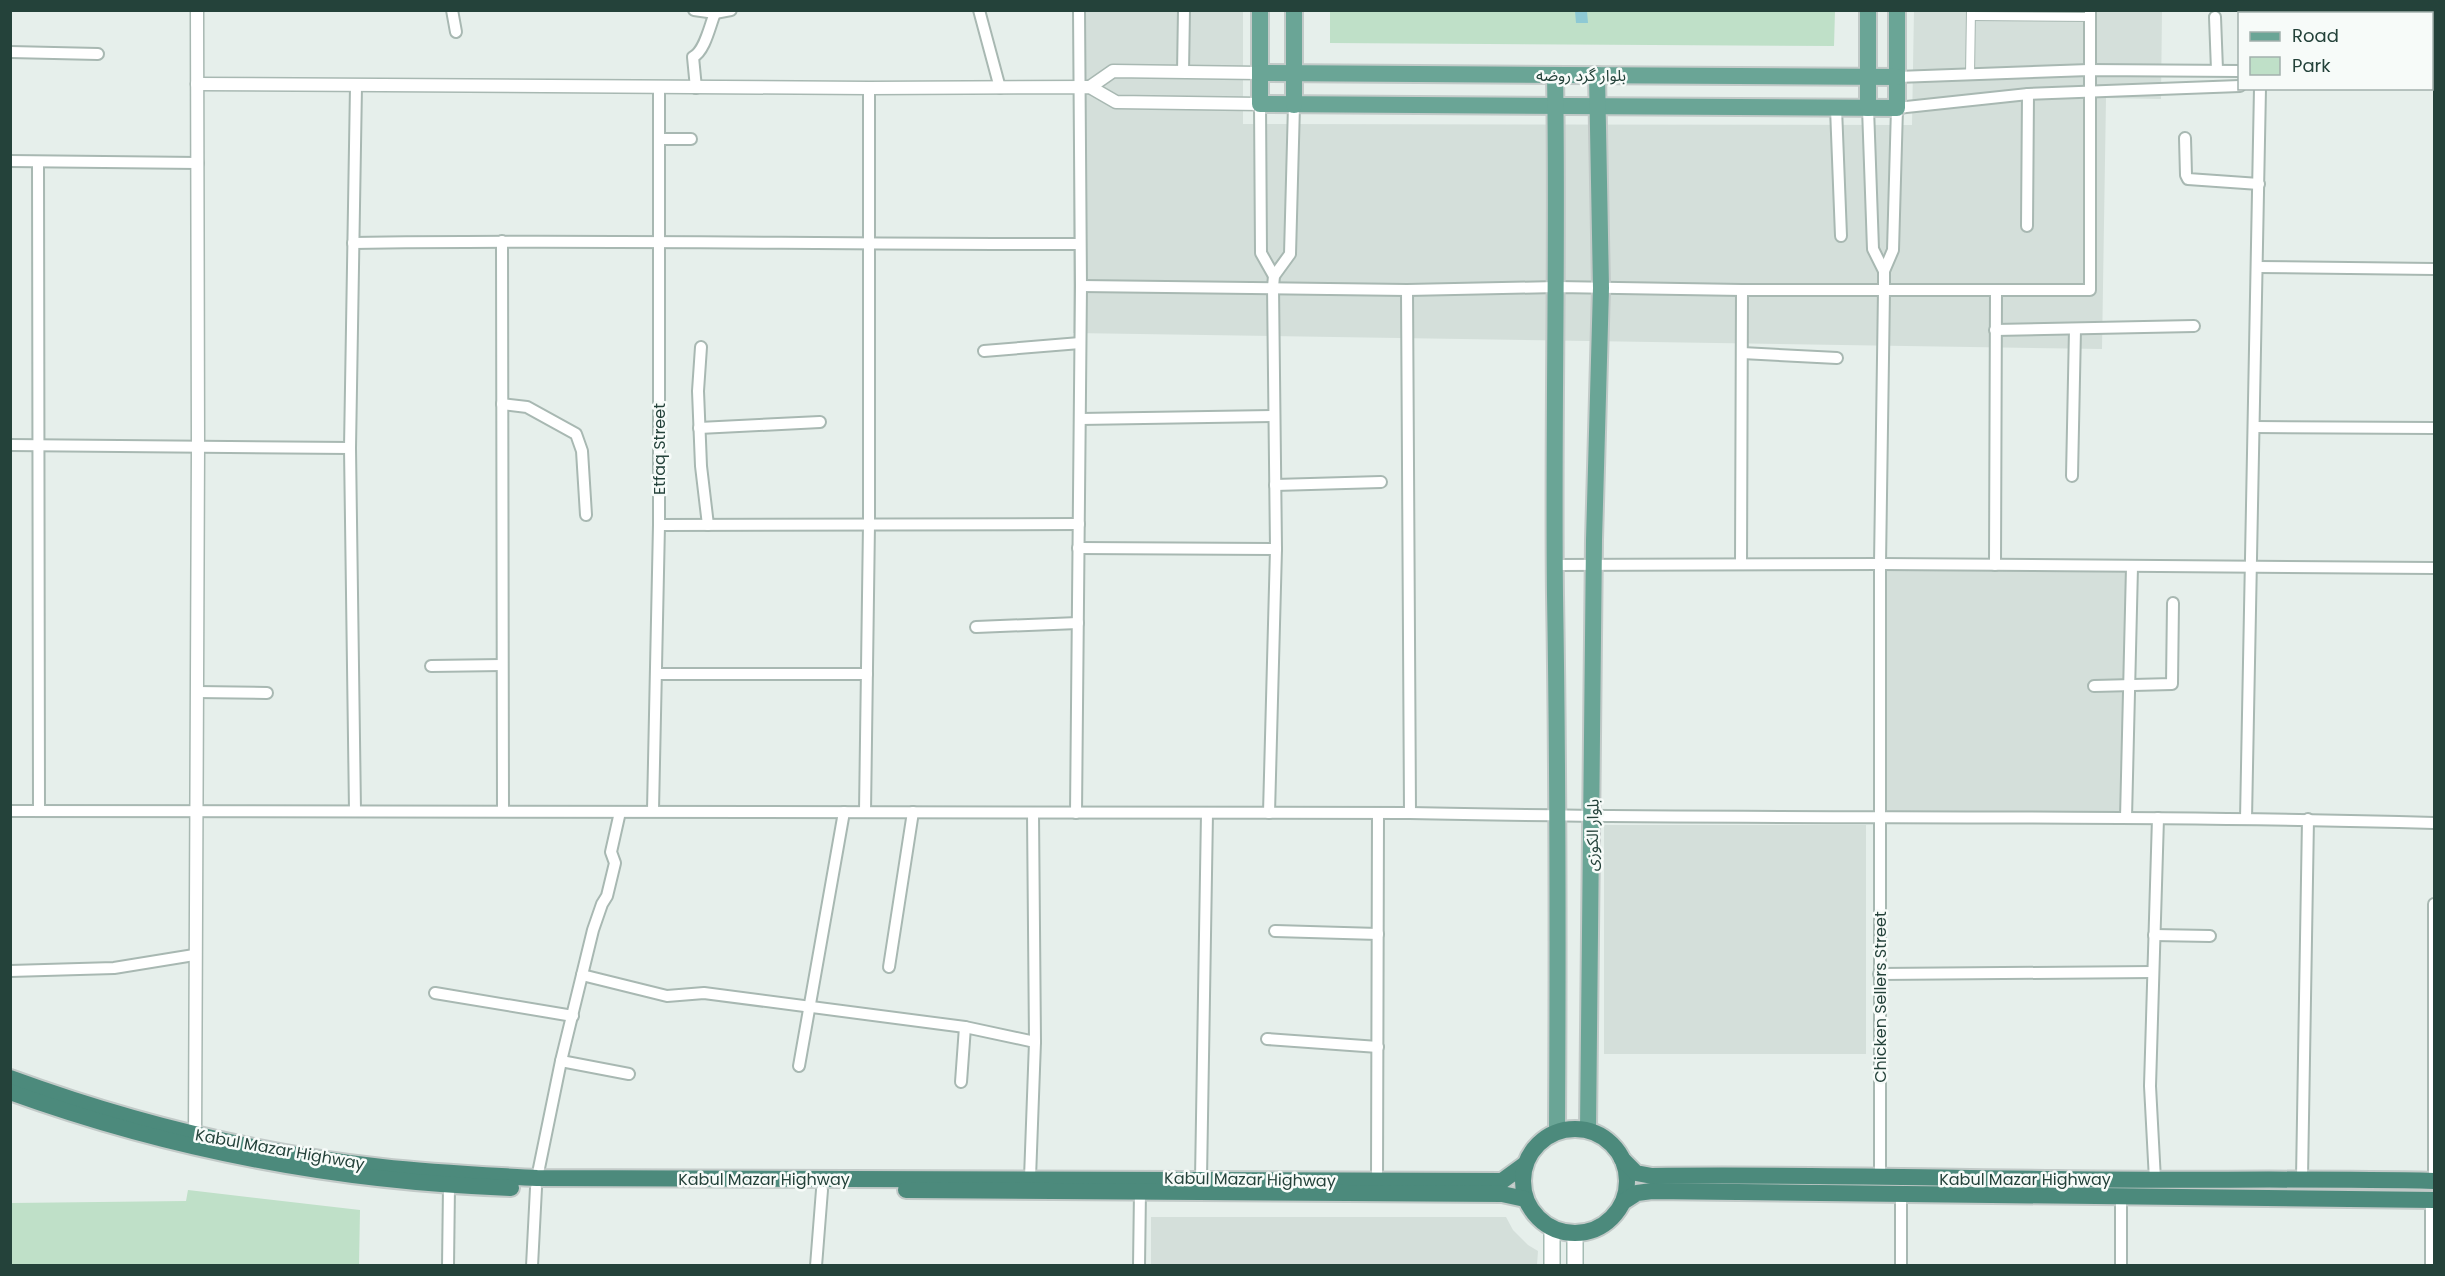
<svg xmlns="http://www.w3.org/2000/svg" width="2445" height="1276" font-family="Poppins,'Noto Sans Arabic',sans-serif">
	<rect width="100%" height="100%" fill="#e6efeb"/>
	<g fill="#d4dfda">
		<polygon points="1914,10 2162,11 2161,99 2106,98 2102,349 1073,333 1073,11 1243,11 1243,124 1912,125"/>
		<polygon points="1880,564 2132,567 2126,818 1881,817"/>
		<rect x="1604" y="825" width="262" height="229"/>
		<polygon points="1151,1217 1506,1217 1513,1230 1528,1245 1538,1251 1537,1265 1151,1265"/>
	</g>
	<g fill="#bfe0c8">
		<polygon points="1330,11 1835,11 1834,46 1330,43"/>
		<polygon points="188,1190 360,1210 359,1265 11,1265 11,1203 186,1201"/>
	</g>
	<polygon fill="#8ec9d4" points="1575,11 1587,11 1588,23 1576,23"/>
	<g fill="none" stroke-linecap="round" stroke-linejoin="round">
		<g stroke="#a8b8b2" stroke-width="10">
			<g id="pedestrian">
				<polyline points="1971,16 2090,17"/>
				<polyline points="1970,75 1971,10"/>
			</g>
		</g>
		<g stroke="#a8b8b2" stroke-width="14">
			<g id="minor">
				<polyline points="452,10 456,32"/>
				<polyline points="694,10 715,13 731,10"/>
				<polyline points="979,10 1000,88"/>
				<polyline points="2215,17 2217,70"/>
				<polyline points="10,52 98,54"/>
				<polyline points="1183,72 1184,10"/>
				<polyline points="2432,72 2434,72"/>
				<polyline points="1897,77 2089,70 2240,71"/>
				<path d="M696 88 693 57C705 51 710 25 715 13"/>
				<polyline points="1260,104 1261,253 1274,276"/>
				<polyline points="1836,108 1841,236"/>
				<polyline points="1868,108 1873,249 1884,271"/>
				<polyline points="2185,138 2186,175 2188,179 2259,184"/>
				<polyline points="659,139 691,139"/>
				<polyline points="10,161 198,163"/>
				<polyline points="38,162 39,811"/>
				<polyline points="2027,226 2028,94"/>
				<polyline points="502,241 503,811"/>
				<path d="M353 243C596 239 838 245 1080 244"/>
				<polyline points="2257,267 2434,269"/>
				<polyline points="1081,286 1407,290 1557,287 1742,290 2090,290 2090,10"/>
				<polyline points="1407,290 1410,813"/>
				<polyline points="1995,330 2194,326"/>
				<polyline points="701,347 698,391 701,466 708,525"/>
				<polyline points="984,351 1080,343"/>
				<polyline points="1742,353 1837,358"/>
				<polyline points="502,404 527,407 576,434 582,451 586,515"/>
				<polyline points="1080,419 1274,416"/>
				<polyline points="2254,427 2434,428"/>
				<polyline points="699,428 820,422"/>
				<polyline points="10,445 350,448"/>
				<polyline points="2072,476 2075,329"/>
				<polyline points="1275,485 1381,482"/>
				<polyline points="659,525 1079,524"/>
				<polyline points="1078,548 1276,549"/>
				<polyline points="1741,564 1742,290"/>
				<polyline points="1556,565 1880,564 2434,568"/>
				<polyline points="1995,565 1996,290"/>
				<polyline points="976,627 1078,623"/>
				<polyline points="431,666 502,665"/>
				<polyline points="656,674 867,674"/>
				<polyline points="2094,686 2172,684 2173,603"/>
				<polyline points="197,692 267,693"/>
				<polyline points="653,810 659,525 659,88"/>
				<path d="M10 811 1410 813C1751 821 2093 813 2434 823"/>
				<polyline points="355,811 350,448 356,86"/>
				<polyline points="865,812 869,524 869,88"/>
				<polyline points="1076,813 1081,286 1079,10"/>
				<polyline points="1269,813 1276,549 1273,287 1274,276 1290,254 1294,105"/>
				<polyline points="2126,818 2132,567"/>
				<polyline points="2246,819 2260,88"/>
				<polyline points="1275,931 1378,934"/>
				<polyline points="2154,935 2210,936"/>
				<polyline points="889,967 913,812"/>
				<polyline points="10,971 114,968 194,955"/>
				<polyline points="1879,974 2153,972"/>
				<polyline points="582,975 667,996 704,993 965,1027 1035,1042"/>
				<polyline points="435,993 573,1016"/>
				<polyline points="1267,1039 1378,1047"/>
				<polyline points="561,1061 629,1074"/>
				<polyline points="799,1066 844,812"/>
				<polyline points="961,1082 965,1027"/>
				<polyline points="537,1178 561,1061 593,930 602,904 607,896 615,863 611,852 620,812"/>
				<polyline points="1030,1178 1035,1042 1033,813"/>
				<polyline points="1880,1178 1880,564 1884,290 1884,271 1893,250 1897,108 2028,94 2240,86"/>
				<polyline points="2302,1178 2308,819"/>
				<polyline points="1201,1179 1207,813"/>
				<polyline points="2155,1180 2150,1086 2158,818"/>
				<polyline points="1377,1181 1378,813"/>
				<polyline points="2434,1181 2434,904"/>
				<polyline points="448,1266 449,1186"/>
				<polyline points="532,1266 536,1188"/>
				<polyline points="816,1266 822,1190"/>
				<polyline points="1139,1266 1140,1191"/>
				<polyline points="1901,1266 1901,1194"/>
				<polyline points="2121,1266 2121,1196"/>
				<polyline points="2431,1266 2431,1200"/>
			</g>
		</g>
		<g stroke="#a8b8b2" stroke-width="15">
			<g id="tertiary">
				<polyline points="197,84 869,88 1090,87 1116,102 1260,104"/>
				<polyline points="1090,87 1113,71 1260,73"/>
				<polyline points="195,1141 198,447 197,10"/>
			</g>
		</g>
		<g stroke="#a4bbb3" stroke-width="18">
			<g id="secondary">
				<polyline points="1552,1229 1552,1266"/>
				<polyline points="1575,1266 1575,1233"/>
			</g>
		</g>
		<g stroke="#c2cac8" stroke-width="20">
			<g id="primary">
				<polyline points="1260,10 1260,104 1897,108 1897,10"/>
				<polyline points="1260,73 1897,77"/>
				<path d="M1555 75C1558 248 1553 422 1555 595 1558 774 1558 952 1557 1131"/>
				<polyline points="1294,105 1294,10"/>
				<polyline points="1868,108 1868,10"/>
				<polyline points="1588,1130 1594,540 1601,288 1597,75"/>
			</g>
		</g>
		<g stroke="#c2cac8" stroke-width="20">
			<g id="trunk">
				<path d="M10 1078C130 1122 255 1153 382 1167 433 1173 485 1175 537 1178L1502 1181 1524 1165"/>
				<path d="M10 1092C173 1151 338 1182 511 1188"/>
				<circle cx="1575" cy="1181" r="52"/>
				<path d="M1622 1159 1636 1173 1652 1176C1787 1174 1922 1178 2057 1179 2183 1181 2309 1178 2434 1181"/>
				<polyline points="906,1190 1502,1194 1525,1199"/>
				<polyline points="1623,1202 1637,1193 1652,1191 2434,1200"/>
			</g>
		</g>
		<use href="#pedestrian" stroke="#fff" stroke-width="8"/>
		<use href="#minor" stroke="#fff" stroke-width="10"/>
		<use href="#tertiary" stroke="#fff" stroke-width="12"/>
		<use href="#secondary" stroke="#fff" stroke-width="15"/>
		<use href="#primary" stroke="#6aa596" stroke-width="16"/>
		<use href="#trunk" stroke="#4c8a7c" stroke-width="16"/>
	</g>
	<g text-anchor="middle" stroke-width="5" stroke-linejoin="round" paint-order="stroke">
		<g font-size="16" fill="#24423a" stroke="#f7fbf9">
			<text x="1581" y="81">بلوار گرد روضه</text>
			<text transform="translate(659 449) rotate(-90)" y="6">Etfaq Street</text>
			<text transform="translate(1592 835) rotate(-89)" y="6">بلوار الکوزی</text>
			<text transform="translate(1880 997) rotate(-90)" y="6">Chicken Sellers Street</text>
			<text transform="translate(280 1149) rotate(10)" y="6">Kabul Mazar Highway</text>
			<text x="764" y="1185">Kabul Mazar Highway</text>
			<text transform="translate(1250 1179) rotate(1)" y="6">Kabul Mazar Highway</text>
			<text x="2025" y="1185">Kabul Mazar Highway</text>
		</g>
	</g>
	<rect width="2445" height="1276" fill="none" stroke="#24423a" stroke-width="24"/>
	<rect x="2238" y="12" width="195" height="78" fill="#f7fbf9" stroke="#a3b1ad" stroke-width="1.5"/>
	<rect x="2250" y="32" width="30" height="9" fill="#6aa596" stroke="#a3b1ad" stroke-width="1.5"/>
	<text x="2292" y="42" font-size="18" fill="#24423a">Road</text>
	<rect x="2250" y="57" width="30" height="18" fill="#bfe0c8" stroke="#a3b1ad" stroke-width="1.5"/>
	<text x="2292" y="72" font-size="18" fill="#24423a">Park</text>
</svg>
